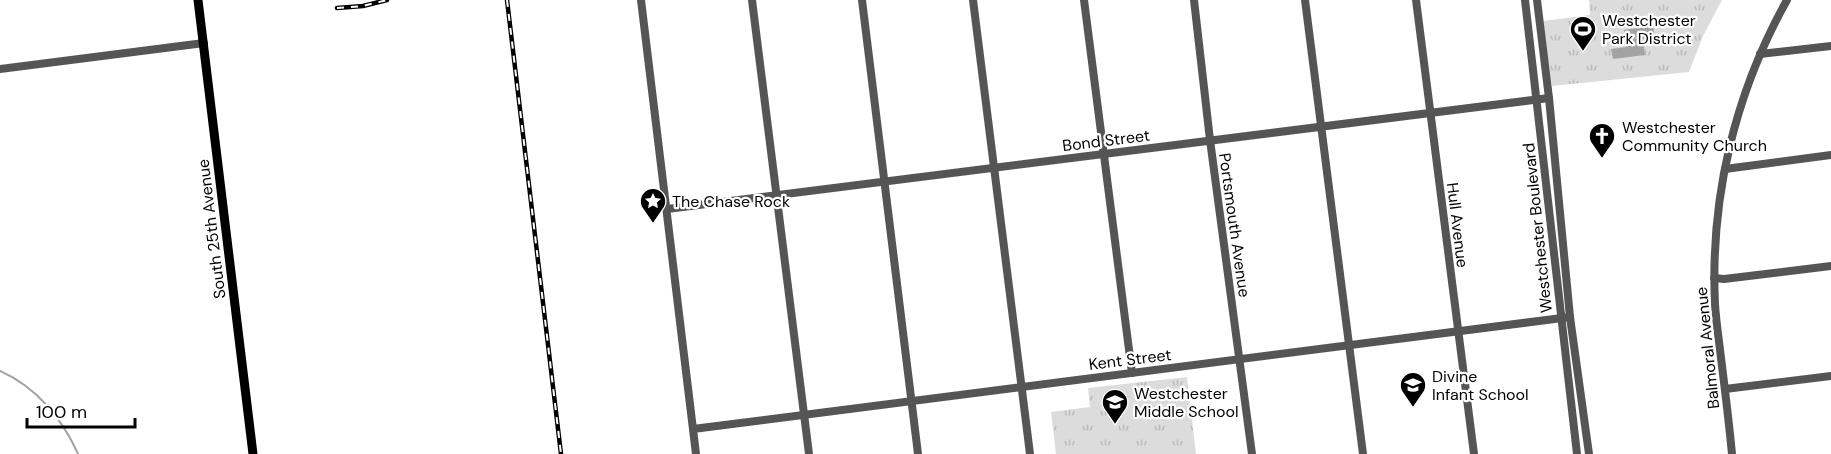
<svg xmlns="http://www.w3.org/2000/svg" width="1831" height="454" font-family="'DM Sans',sans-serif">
	<defs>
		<pattern id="park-tufts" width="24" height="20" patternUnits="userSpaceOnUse" patternTransform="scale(1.5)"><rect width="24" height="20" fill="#dcdcdc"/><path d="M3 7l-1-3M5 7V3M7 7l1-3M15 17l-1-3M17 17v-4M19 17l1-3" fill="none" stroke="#bbb"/></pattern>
	</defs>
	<rect width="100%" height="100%" fill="#fff"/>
	<g fill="url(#park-tufts)">
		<polygon points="1589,0 1722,0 1703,36 1689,72 1552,86 1543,21 1590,15"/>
		<polygon points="1187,377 1196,454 1056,454 1051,412 1090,407 1088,388"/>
	</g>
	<polygon fill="#a3a3a3" points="1653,26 1655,37 1643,39 1645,55 1613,59 1611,49 1626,47 1624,30"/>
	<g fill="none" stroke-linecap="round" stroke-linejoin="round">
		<path stroke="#a3a3a3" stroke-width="2" d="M0 371C36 387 62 418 78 454"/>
		<g stroke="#555" stroke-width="8">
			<polyline points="641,0 696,454"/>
			<polyline points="752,0 809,454"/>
			<polyline points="862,0 918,454"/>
			<polyline points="973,0 1030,454"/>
			<polyline points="1084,0 1132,373"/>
			<polyline points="1194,0 1210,140 1252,454"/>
			<polyline points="1305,0 1363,454"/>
			<polyline points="1416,0 1474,454"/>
			<polyline points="1525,0 1577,454"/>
			<polyline points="1537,0 1549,98 1570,317 1589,454"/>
			<polyline points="1760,54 1831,46"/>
			<polyline points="0,69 204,43"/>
			<polyline points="1725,169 1831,155"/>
			<polyline points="667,209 1549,98"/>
			<polyline points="1714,278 1724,279 1831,266"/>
			<polyline points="1725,389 1831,376"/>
			<polyline points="693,429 1570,317"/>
			<path d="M1732 454C1729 422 1725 390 1721 358 1719 340 1716 322 1715 304 1710 197 1735 93 1787 0"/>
		</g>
		<polyline stroke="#000" stroke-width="9" points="198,0 253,454"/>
		<g stroke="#000" stroke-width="4.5">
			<g id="rail">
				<polyline points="507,0 561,454"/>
				<polyline points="337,8 363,6 387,0"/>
			</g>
		</g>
		<use href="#rail" stroke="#fff" stroke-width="2" stroke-dasharray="7" stroke-linecap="butt"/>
	</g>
	<defs>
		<g id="stadium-pin" transform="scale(1.35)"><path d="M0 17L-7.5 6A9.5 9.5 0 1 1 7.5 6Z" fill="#000" stroke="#fff"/><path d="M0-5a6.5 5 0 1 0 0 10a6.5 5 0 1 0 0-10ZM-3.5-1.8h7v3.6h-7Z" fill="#fff"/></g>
		<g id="church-pin" transform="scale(1.35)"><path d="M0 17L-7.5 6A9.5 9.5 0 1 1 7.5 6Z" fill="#000" stroke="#fff"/><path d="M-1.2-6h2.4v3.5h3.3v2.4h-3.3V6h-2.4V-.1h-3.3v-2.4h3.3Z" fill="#fff"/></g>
		<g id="sight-pin" transform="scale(1.35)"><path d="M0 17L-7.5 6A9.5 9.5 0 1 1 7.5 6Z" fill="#000" stroke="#fff"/><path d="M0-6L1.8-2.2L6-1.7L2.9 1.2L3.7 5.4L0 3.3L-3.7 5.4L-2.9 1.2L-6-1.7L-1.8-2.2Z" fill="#fff"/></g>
		<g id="school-pin" transform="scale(1.35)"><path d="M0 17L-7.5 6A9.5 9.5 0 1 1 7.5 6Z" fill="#000" stroke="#fff"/><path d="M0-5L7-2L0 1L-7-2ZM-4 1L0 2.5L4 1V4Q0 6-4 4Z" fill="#fff"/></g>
	</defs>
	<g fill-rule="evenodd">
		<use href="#stadium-pin" x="1583" y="29"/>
		<use href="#church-pin" x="1602" y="136"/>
		<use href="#sight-pin" x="653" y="201"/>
		<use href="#school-pin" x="1413" y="385"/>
		<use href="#school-pin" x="1115" y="402"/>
	</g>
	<g text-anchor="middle" stroke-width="4.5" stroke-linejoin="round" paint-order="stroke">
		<g font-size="16" fill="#000" stroke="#fff" text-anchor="start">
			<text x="1602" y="26">Westchester<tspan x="1602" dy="18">Park District</tspan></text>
			<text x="1622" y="133">Westchester<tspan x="1622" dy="18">Community Church</tspan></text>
			<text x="672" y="207">The Chase Rock</text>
			<text x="1432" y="382">Divine<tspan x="1432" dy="18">Infant School</tspan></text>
			<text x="1134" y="399">Westchester<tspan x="1134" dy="18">Middle School</tspan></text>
		</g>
		<g font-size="16" fill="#000" stroke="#fff">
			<text transform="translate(1106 140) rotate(-7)" y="6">Bond Street</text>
			<text transform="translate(1235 225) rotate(82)" y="6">Portsmouth Avenue</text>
			<text transform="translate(1458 225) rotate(83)" y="6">Hull Avenue</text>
			<text transform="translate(1537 228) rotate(-96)" y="6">Westchester Boulevard</text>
			<text transform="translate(211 229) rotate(-97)" y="6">South 25th Avenue</text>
			<text transform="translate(1707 348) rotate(-96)" y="6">Balmoral Avenue</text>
			<text transform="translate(1130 359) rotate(-7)" y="6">Kent Street</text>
		</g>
	</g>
	<path d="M27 418v9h108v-9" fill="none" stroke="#000000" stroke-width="3"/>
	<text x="36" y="418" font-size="18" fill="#000000" stroke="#ffffff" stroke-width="4.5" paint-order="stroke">100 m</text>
</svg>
